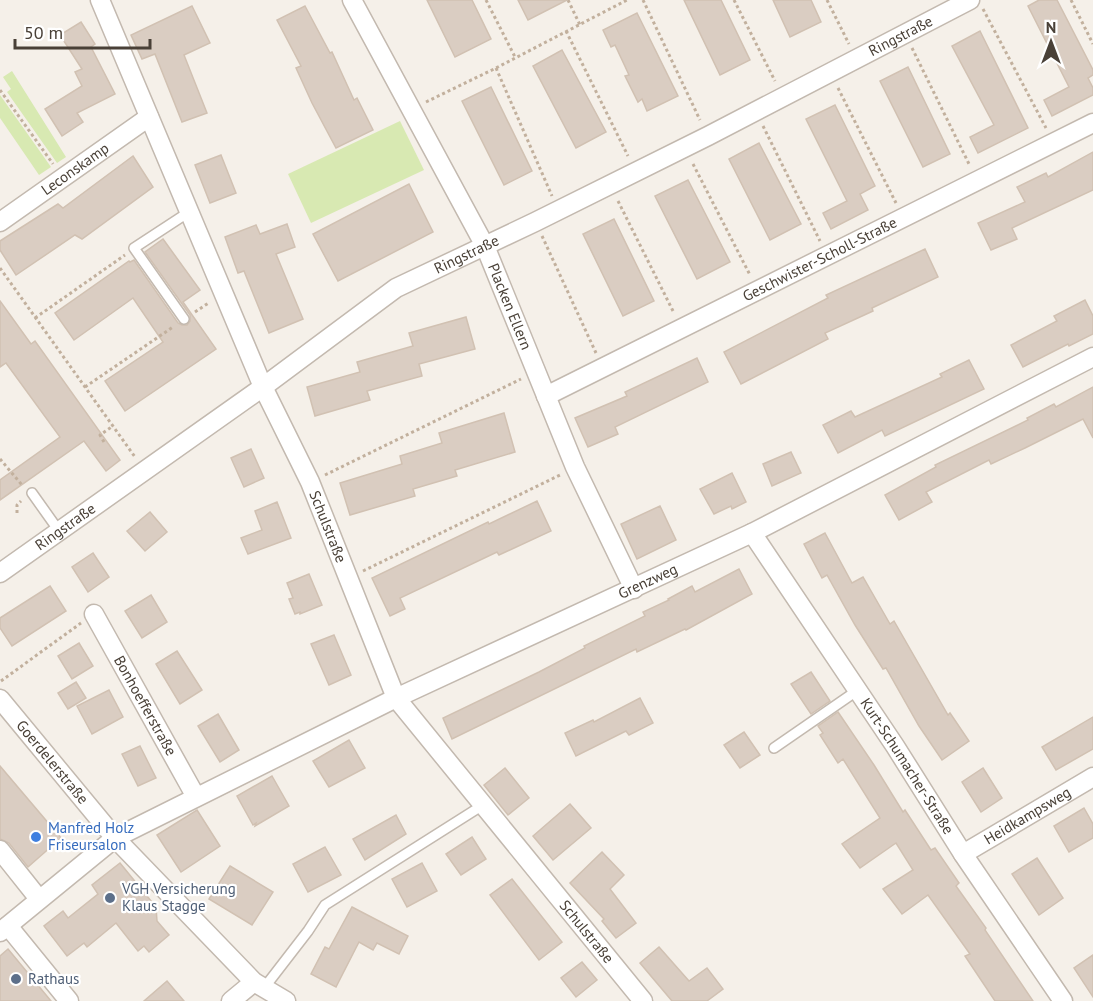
<svg xmlns="http://www.w3.org/2000/svg" width="1093" height="1001" font-family="'PT Sans',sans-serif">
	<rect width="100%" height="100%" fill="#f5f0e9"/>
	<g fill="#d8e9b2">
		<polygon points="12,71 66,157 57,163 7,92 11,89 3,77"/>
		<polygon points="0,95 51,167 39,175 0,118"/>
		<polygon points="400,121 424,170 311,223 288,174"/>
	</g>
	<g fill="#dacdc2" stroke="#d1c1b2" stroke-width="1.5">
		<polygon points="427,0 472,0 491,39 455,57"/>
		<polygon points="518,0 567,0 528,20"/>
		<polygon points="684,0 721,0 750,60 720,75"/>
		<polygon points="773,0 811,0 821,22 790,37"/>
		<polygon points="1039,0 1057,0 1093,70 1093,75 1088,78 1093,88 1093,95 1052,116 1044,100 1069,87 1028,6"/>
		<polygon points="192,6 210,43 184,55 207,113 182,122 155,54 142,59 131,35"/>
		<polygon points="305,6 330,53 332,52 354,100 357,98 373,130 336,148 312,103 296,68 301,66 277,20"/>
		<polygon points="637,13 678,96 647,111 642,99 638,102 625,76 629,75 615,45 611,47 603,30"/>
		<polygon points="81,22 95,44 91,47 115,94 77,113 83,122 62,136 45,109 82,86 75,72 82,69 60,35"/>
		<polygon points="980,31 1028,128 978,153 970,137 994,125 952,46"/>
		<polygon points="562,50 606,132 576,148 533,66"/>
		<polygon points="908,67 950,154 923,167 880,81"/>
		<polygon points="491,87 532,171 504,185 462,101"/>
		<polygon points="835,105 875,186 860,194 868,210 831,229 823,213 847,201 806,119"/>
		<polygon points="759,143 801,224 770,240 729,159"/>
		<polygon points="1093,152 1093,190 1012,228 1017,239 991,250 978,223 1025,202 1017,187 1046,173 1048,177"/>
		<polygon points="221,155 236,193 210,203 195,165"/>
		<polygon points="133,156 153,187 82,239 75,235 16,275 0,250 0,241 58,204 63,208"/>
		<polygon points="688,180 730,262 697,279 655,196"/>
		<polygon points="409,184 433,232 338,281 313,234"/>
		<polygon points="614,219 654,301 623,316 583,234"/>
		<polygon points="287,224 295,247 276,254 303,319 269,333 244,271 238,273 225,237 256,225 260,234"/>
		<polygon points="163,239 200,290 183,302 216,349 125,411 105,381 163,342 133,298 74,340 55,313 129,261 130,262 134,260 178,323 182,325 187,325 190,321 190,315 145,252"/>
		<polygon points="925,249 938,277 872,308 873,311 825,333 828,339 741,384 724,352 828,298 826,295"/>
		<polygon points="1085,300 1093,316 1093,334 1069,346 1068,344 1023,367 1011,345 1057,321 1054,316"/>
		<polygon points="0,301 31,344 35,341 120,460 106,471 84,441 0,500 0,480 60,437 6,363 0,367"/>
		<polygon points="466,317 475,349 419,364 422,376 367,391 370,400 315,416 307,387 360,372 357,362 413,346 409,333"/>
		<polygon points="697,358 708,382 615,427 618,434 588,447 575,418 627,396 625,392"/>
		<polygon points="969,360 984,389 885,436 882,430 838,453 823,425 851,411 855,417 942,377 940,374"/>
		<polygon points="1093,387 1093,438 1083,419 1025,448 991,464 989,460 926,492 932,502 899,520 885,495 936,467 935,465 1028,420 1027,418 1054,404 1056,407"/>
		<polygon points="504,413 515,452 455,470 457,476 413,489 415,496 350,515 340,483 402,464 400,456 442,443 439,433"/>
		<polygon points="251,449 264,478 244,487 231,458"/>
		<polygon points="791,452 801,473 772,486 763,464"/>
		<polygon points="732,473 746,502 732,509 731,506 714,514 700,489"/>
		<polygon points="537,501 551,531 499,555 497,552 400,598 405,609 390,616 372,578 488,522 489,524"/>
		<polygon points="277,502 291,538 248,554 241,538 262,530 255,511"/>
		<polygon points="660,506 676,540 637,559 621,524"/>
		<polygon points="150,512 167,532 145,551 127,531"/>
		<polygon points="825,533 852,583 863,577 890,624 894,621 948,715 950,713 969,741 942,760 919,726 886,668 883,669 855,625 827,575 822,578 804,544"/>
		<polygon points="93,553 109,577 88,592 72,567"/>
		<polygon points="739,569 752,594 686,630 685,629 637,652 636,649 452,739 443,718 539,672 585,648 584,646 645,616 643,612 669,600 668,599 692,586 695,592"/>
		<polygon points="309,574 322,605 300,614 300,612 295,614 289,599 293,598 287,583"/>
		<polygon points="50,586 66,611 12,646 0,628 0,618"/>
		<polygon points="151,595 167,622 142,638 125,611"/>
		<polygon points="334,635 351,675 329,685 311,644"/>
		<polygon points="79,643 93,666 72,679 58,656"/>
		<polygon points="177,651 202,690 180,704 156,664"/>
		<polygon points="811,672 830,701 811,714 791,684"/>
		<polygon points="76,682 86,698 68,709 58,693"/>
		<polygon points="109,690 123,717 92,734 77,706"/>
		<polygon points="640,698 653,723 629,735 626,731 576,756 565,733 593,720 594,722"/>
		<polygon points="838,712 874,765 903,812 905,810 931,850 935,848 959,883 956,886 986,928 985,930 1033,1001 995,1001 965,956 970,954 928,895 902,914 883,889 913,870 896,843 860,868 842,844 880,818 843,759 838,763 820,735 823,733 818,726"/>
		<polygon points="218,714 239,750 220,762 198,726"/>
		<polygon points="1093,717 1093,749 1056,770 1042,747"/>
		<polygon points="744,732 760,755 740,768 724,745"/>
		<polygon points="349,740 365,768 329,787 313,761"/>
		<polygon points="140,746 156,778 138,786 122,754"/>
		<polygon points="0,766 61,838 28,867 9,843 0,839"/>
		<polygon points="505,768 529,798 508,815 484,785"/>
		<polygon points="983,768 1002,798 981,812 962,782"/>
		<polygon points="272,776 289,806 255,826 256,823 253,825 237,796"/>
		<polygon points="570,804 591,828 553,860 533,836"/>
		<polygon points="1084,808 1093,824 1093,838 1069,852 1054,826"/>
		<polygon points="197,810 220,846 181,872 157,835"/>
		<polygon points="396,815 406,834 365,860 353,839"/>
		<polygon points="472,837 486,859 461,875 446,854"/>
		<polygon points="325,847 341,875 308,892 293,864"/>
		<polygon points="602,852 624,875 610,889 636,923 616,938 602,921 604,919 570,883"/>
		<polygon points="1037,858 1063,898 1039,915 1012,874"/>
		<polygon points="120,863 156,907 157,921 169,935 149,952 144,946 138,951 116,923 87,947 84,943 67,956 44,926 63,911 68,918 98,894 92,885"/>
		<polygon points="422,863 437,891 407,907 392,879"/>
		<polygon points="230,866 273,892 252,925 209,899"/>
		<polygon points="512,879 562,942 539,960 490,895"/>
		<polygon points="352,907 408,936 399,954 377,943 373,950 359,942 336,987 311,974 325,947 329,949"/>
		<polygon points="659,947 689,981 707,968 723,989 707,1001 672,1001 640,963"/>
		<polygon points="8,949 51,1001 0,1001 0,956"/>
		<polygon points="1093,955 1093,997 1074,968"/>
		<polygon points="582,962 597,980 576,997 561,978"/>
		<polygon points="167,981 184,1001 144,1001"/>
	</g>
	<g fill="none" stroke-linecap="round" stroke-linejoin="round">
		<g stroke="#c3b9af" stroke-width="12">
			<g id="lane">
				<polyline points="184,319 134,248 189,212"/>
				<polyline points="32,493 59,531"/>
				<polyline points="774,748 858,690"/>
				<polyline points="264,988 308,931 325,905 483,805"/>
			</g>
		</g>
		<g stroke="#c3b9af" stroke-width="21">
			<g id="street">
				<path id="s1" d="M100 0 263 387 310 482 396 698 643 1001"/>
				<path id="s2" d="M352 0 485 246 575 467 634 589"/>
				<path id="s3" d="M0 222 149 117"/>
				<path id="s4" d="M546 396 1093 123"/>
				<path id="s5" d="M752 533 895 746 963 854 1063 1001"/>
				<path id="s6" d="M0 573 263 387 396 288 535 222 708 136 970 0"/>
				<path id="s7" d="M94 614 196 797"/>
				<path id="s8" d="M0 699 115 838 254 982 286 1001"/>
				<polyline points="0,850 39,899"/>
				<path id="s9" d="M963 854 1093 777"/>
				<polyline points="8,926 69,1001"/>
				<path id="s10" d="M0 932 115 838 396 698 752 533 1093 357"/>
				<polyline points="231,1001 254,982"/>
			</g>
		</g>
		<g stroke="#c2b09d" stroke-width="3" stroke-dasharray="3 3" stroke-linecap="butt">
			<polyline points="486,0 515,57"/>
			<polyline points="568,0 580,25"/>
			<polyline points="643,0 700,120"/>
			<polyline points="734,0 775,81"/>
			<polyline points="827,0 849,44"/>
			<polyline points="1071,0 1093,44"/>
			<polyline points="983,9 1046,128"/>
			<polyline points="566,31 628,156"/>
			<polyline points="912,48 970,166"/>
			<polyline points="496,68 552,196"/>
			<polyline points="838,88 896,203"/>
			<polyline points="0,90 53,164"/>
			<polyline points="426,102 496,68 627,0"/>
			<polyline points="763,126 820,241"/>
			<polyline points="693,164 750,275"/>
			<polyline points="618,201 674,313"/>
			<polyline points="542,236 596,353"/>
			<polyline points="0,268 135,457"/>
			<polyline points="195,312 210,302"/>
			<polyline points="35,318 125,255"/>
			<polyline points="85,387 173,327"/>
			<polyline points="104,442 100,435 113,426"/>
			<polyline points="0,459 22,485"/>
			<polyline points="325,475 521,379"/>
			<polyline points="17,513 17,505 21,501"/>
			<polyline points="363,571 560,475"/>
			<polyline points="1,681 81,623"/>
		</g>
		<use href="#lane" stroke="#fff" stroke-width="9"/>
		<use href="#street" stroke="#fff" stroke-width="18"/>
	</g>
	<circle fill="#3f7fe0" stroke="#fff" stroke-width="2" cx="36" cy="837" r="6"/>
	<g fill="#5c6f8a" stroke="#fff" stroke-width="2">
		<circle cx="110" cy="898" r="6"/>
		<circle cx="16" cy="979" r="6"/>
	</g>
	<g text-anchor="middle" stroke-width="4.5" stroke-linejoin="round" paint-order="stroke">
		<g font-size="15" fill="#494037" stroke="#fff">
			<text dy="5" stroke="none"><textPath href="#s6" startOffset="1052">Ringstraße</textPath></text>
			<text dy="5" stroke="none"><textPath href="#s3" startOffset="92">Leconskamp</textPath></text>
			<text dy="5" stroke="none"><textPath href="#s6" startOffset="566">Ringstraße</textPath></text>
			<text dy="5" stroke="none"><textPath href="#s4" startOffset="306">Geschwister-Scholl-Straße</textPath></text>
			<text dy="5" stroke="none"><textPath href="#s2" startOffset="345">Placken Ellern</textPath></text>
			<text dy="5" stroke="none"><textPath href="#s6" startOffset="80">Ringstraße</textPath></text>
			<text dy="5" stroke="none"><textPath href="#s1" startOffset="574">Schulstraße</textPath></text>
			<text dy="5" stroke="none"><textPath href="#s10" startOffset="740">Grenzweg</textPath></text>
			<text dy="5" stroke="none"><textPath href="#s7" startOffset="105">Bonhoefferstraße</textPath></text>
			<text dy="5" stroke="none"><textPath href="#s8" startOffset="82">Goerdelerstraße</textPath></text>
			<text dy="5" stroke="none"><textPath href="#s5" startOffset="280">Kurt-Schumacher-Straße</textPath></text>
			<text dy="5" stroke="none"><textPath href="#s9" startOffset="75">Heidkampsweg</textPath></text>
			<text dy="5" stroke="none"><textPath href="#s1" startOffset="1060">Schulstraße</textPath></text>
		</g>
		<g font-size="15" fill="#366cbe" stroke="#fff" text-anchor="start">
			<text x="48" y="833">Manfred Holz<tspan x="48" dy="17">Friseursalon</tspan></text>
		</g>
		<g font-size="15" fill="#4e5e75" stroke="#fff" text-anchor="start">
			<text x="122" y="894">VGH Versicherung<tspan x="122" dy="17">Klaus Stagge</tspan></text>
			<text x="28" y="984">Rathaus</text>
		</g>
	</g>
	<g transform="translate(1051 42)" stroke="#ffffff" stroke-width="4.5" paint-order="stroke">
	<path d="M0-4.5L10 22L0 15L-10 22Z" fill="#494037"/>
	<text y="-9" font-size="16" font-weight="bold" text-anchor="middle" fill="#494037">N</text>
	</g>
	<path d="M15 39v9h135v-9" fill="none" stroke="#494037" stroke-width="3"/>
	<text x="24" y="39" font-size="18" fill="#494037" stroke="#ffffff" stroke-width="4.5" paint-order="stroke">50 m</text>
</svg>
